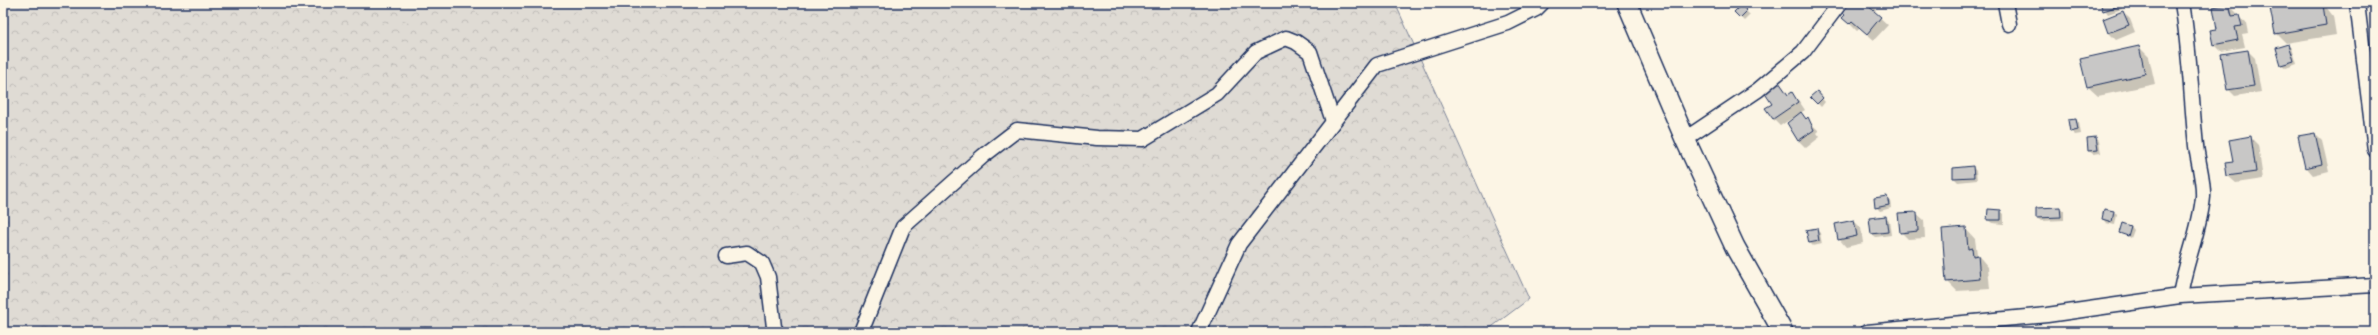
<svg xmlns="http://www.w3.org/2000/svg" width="2378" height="335" font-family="'Playpen Sans',sans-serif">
	<defs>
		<pattern id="forest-crowns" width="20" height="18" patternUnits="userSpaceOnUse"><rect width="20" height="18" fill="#dfdbd4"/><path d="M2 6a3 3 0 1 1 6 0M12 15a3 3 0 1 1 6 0" fill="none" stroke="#bfbcb8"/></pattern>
	</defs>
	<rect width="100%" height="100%" fill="#fcf5e5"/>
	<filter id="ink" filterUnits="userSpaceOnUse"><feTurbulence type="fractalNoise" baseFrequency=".025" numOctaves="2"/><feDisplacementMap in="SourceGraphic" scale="8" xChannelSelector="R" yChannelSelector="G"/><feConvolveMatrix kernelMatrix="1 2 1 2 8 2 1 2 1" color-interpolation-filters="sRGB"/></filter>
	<g filter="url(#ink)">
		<polygon fill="url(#forest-crowns)" stroke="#7d8599" points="3,3 1395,3 1529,299 1485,332 3,332"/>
		<g fill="#0003">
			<polygon points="1849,3 1870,3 1876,10 1874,12 1888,25 1874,40 1860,28 1857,31 1844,18"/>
			<polygon points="2101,3 2120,3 2122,9 2108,14"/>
			<polygon points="2278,3 2323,3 2333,16 2336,35 2286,43 2276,33"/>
			<polygon points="2229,5 2236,12 2237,16 2246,23 2248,33 2242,34 2245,47 2221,51 2214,44 2218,29"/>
			<polygon points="1741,6 1750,15 1744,21 1735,12"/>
			<polygon points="2123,12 2130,19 2135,32 2116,40 2109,33"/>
			<polygon points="2289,45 2292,48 2297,64 2286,68 2282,65"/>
			<polygon points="2139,47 2149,57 2155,84 2098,96 2087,86"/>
			<polygon points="2248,51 2255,58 2261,92 2235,96 2228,89"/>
			<polygon points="1779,83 1789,95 1791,94 1799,101 1805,110 1800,113 1819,131 1817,133 1820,137 1806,148 1799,141 1789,123 1792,118 1780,126 1773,119 1773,104"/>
			<polygon points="1817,93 1825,102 1821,107 1812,97"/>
			<polygon points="2076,120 2079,123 2081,134 2075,135 2071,131"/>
			<polygon points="2315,134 2322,141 2329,171 2313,175 2306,167"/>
			<polygon points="2250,137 2258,145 2263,179 2236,183 2228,176 2226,163 2234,162"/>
			<polygon points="2096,138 2099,141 2101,153 2093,154 2089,151"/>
			<polygon points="1973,167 1976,171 1977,180 1958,182 1954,178 1954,169"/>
			<polygon points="1886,197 1890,200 1891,208 1880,211 1876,207"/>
			<polygon points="2060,208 2064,211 2064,220 2041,221 2037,218"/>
			<polygon points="2001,211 2004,214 2004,224 1992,223 1988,220"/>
			<polygon points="2114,212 2117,215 2115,225 2106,223 2103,219"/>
			<polygon points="1916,213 1924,220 1925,238 1908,239 1901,232"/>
			<polygon points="1885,217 1889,220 1891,235 1876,237 1872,234"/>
			<polygon points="1854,221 1861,228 1863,243 1846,247 1839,239"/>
			<polygon points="2131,226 2134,230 2131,238 2120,232"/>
			<polygon points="1965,228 1975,239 1977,254 1988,267 1990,289 1957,291 1947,281"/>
			<polygon points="1816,229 1820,233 1822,244 1813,246 1809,242"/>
		</g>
		<g fill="#c8c7c6" stroke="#1b2f5e">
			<polygon points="1848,3 1869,3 1867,5 1881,17 1867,34 1852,21 1849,24 1842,18 1845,15 1841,12"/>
			<polygon points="2100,3 2118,3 2119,6 2103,11"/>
			<polygon points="2269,3 2318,3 2318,6 2323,5 2326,25 2275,34"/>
			<polygon points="2229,4 2232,16 2239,15 2242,26 2235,27 2238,40 2213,45 2210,30 2217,29 2213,7"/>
			<polygon points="1741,5 1747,11 1740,18 1734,12"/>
			<polygon points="2123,11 2129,25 2108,33 2103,19"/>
			<polygon points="2289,44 2294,61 2281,65 2276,48"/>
			<polygon points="2139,46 2145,74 2087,87 2080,59"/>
			<polygon points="2248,50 2254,86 2227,90 2221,54"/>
			<polygon points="1779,82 1788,95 1792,92 1798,102 1773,119 1765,108 1772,104 1764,92"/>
			<polygon points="1817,91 1823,98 1817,104 1810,97"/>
			<polygon points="1801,112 1806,119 1808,117 1814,130 1798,141 1787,123"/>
			<polygon points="2076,119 2078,130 2070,132 2068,120"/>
			<polygon points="2315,133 2322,164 2305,168 2298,136"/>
			<polygon points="2251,136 2256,172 2227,176 2225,162 2233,161 2229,140"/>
			<polygon points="2096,137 2098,150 2088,151 2087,138"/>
			<polygon points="1973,166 1974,177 1953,178 1953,168"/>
			<polygon points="1887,196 1889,205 1875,208 1874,198"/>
			<polygon points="2060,207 2061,217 2036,218 2036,208"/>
			<polygon points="1988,209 2001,210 2001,220 1987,220"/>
			<polygon points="2104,209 2114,211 2112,222 2102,219"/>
			<polygon points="1917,212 1918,231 1900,233 1898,213"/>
			<polygon points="1886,216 1888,232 1871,234 1869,218"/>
			<polygon points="1854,220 1857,236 1838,240 1835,224"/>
			<polygon points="2122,223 2131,226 2128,236 2119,233"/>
			<polygon points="1966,227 1968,249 1972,248 1973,256 1978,255 1980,279 1946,282 1942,229"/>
			<polygon points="1817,228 1819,241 1809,243 1806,230"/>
		</g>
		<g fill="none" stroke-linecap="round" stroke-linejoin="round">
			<g stroke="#1b2f5e" stroke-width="17">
				<g id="minor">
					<polyline points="2005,3 2009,24"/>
					<polyline points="2357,3 2375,150"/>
					<polyline points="1685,139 1758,90 1803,52 1840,3"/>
					<polyline points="726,256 747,253 762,263 768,277 774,327 777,332"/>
					<path d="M2180 296C2185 262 2200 231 2203 197 2204 181 2198 162 2196 146 2191 98 2190 51 2182 3"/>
					<polyline points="861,332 903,227 983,156 1017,130 1097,138 1143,139 1217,94 1256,52 1286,38 1296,42 1310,52 1333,121"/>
					<polyline points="1199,332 1239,244 1377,65 1508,23 1536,9 1542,3"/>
					<polyline points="1867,332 2047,315 2180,296 2375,285"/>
				</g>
			</g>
			<g stroke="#1b2f5e" stroke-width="22">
				<polyline id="secondary" points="1627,3 1685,139 1735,247 1783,332"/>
			</g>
			<use href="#minor" stroke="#fcf5e5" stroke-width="14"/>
			<use href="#secondary" stroke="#fcf5e5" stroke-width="19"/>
		</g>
	</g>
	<rect width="2378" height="335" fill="none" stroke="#fcf5e5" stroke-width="16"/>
	<rect x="8" y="8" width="2362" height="319" fill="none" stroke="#1b2f5e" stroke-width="1.5" filter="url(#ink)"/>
</svg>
